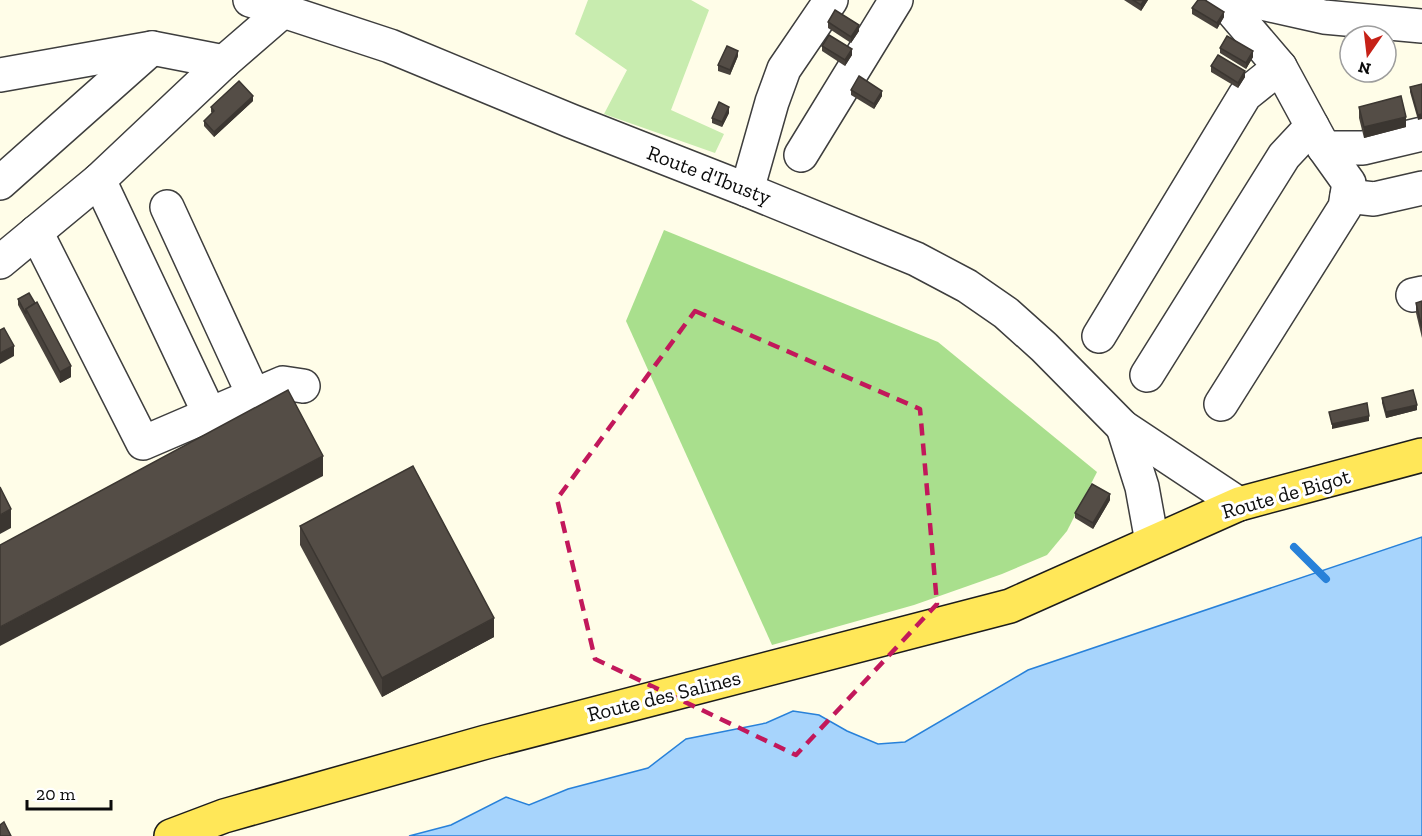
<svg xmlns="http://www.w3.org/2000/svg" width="1422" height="836" font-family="'Zilla Slab',serif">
	<rect width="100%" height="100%" fill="#fffde8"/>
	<polygon fill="#c8ecaf" points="588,0 691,0 709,10 671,110 724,134 715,153 604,114 627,70 575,34"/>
	<polygon fill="#a9df8d" points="664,230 938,342 1097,472 1067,531 1047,555 1002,574 914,605 772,645 626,321"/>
	<polygon fill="#a7d4fc" stroke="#2881d9" stroke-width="1.5" points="1422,537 1422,836 409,836 451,825 506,797 529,805 568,789 648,768 686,739 766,723 793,711 819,715 847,731 878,744 905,742 1028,670"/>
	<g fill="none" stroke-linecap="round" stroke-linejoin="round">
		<polyline stroke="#2881d9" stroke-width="8" points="1294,547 1326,579"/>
		<g stroke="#3e3e3e" stroke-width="36">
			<g id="minor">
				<polyline points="250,0 390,46 571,121 747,190 916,259 967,286 1006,313 1044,347 1123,427 1239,504"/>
				<polyline points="1248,0 1324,17 1422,26"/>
				<polyline points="0,75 152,48 224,62"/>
				<polyline points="1324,148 1363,148 1422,134"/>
				<polyline points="801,155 896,0"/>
				<polyline points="99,180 210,415"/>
				<polyline points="0,183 152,48"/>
				<polyline points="747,190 772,102 784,69 831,0"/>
				<polyline points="1347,196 1374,199 1422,188"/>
				<polyline points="167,207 254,396"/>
				<polyline points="36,232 143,443 283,383 303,386"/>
				<polyline points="0,262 99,180 224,62 284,10"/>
				<polyline points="1413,295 1422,293"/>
				<polyline points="1099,336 1245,95 1280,67"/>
				<polyline points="1147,375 1284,156 1312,126"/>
				<polyline points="1221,404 1345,207 1349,183 1324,148 1280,67 1223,0"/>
				<polyline points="1123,427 1142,487 1152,542"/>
			</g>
		</g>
		<g stroke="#1c1c1c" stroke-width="36">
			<polyline id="major" points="171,836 224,816 486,742 1010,606 1239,504 1422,455"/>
		</g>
		<use href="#minor" stroke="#fff" stroke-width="33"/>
		<use href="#major" stroke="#ffe758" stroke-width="33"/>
	</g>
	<g fill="#48423c">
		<polygon points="1124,0 1148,0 1141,11"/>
		<polygon points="1192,8 1224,17 1217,29 1192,14"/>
		<polygon points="828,22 859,31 851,43 828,28"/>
		<polygon points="822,46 852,55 845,66 822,51"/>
		<polygon points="1220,48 1253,57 1246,69 1220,53"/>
		<polygon points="738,56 730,75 718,71 718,65"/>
		<polygon points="1211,66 1245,77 1238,88 1211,72"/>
		<polygon points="1422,84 1418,120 1410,92 1410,87"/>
		<polygon points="851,90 882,96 874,109 851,95"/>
		<polygon points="253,101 214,137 204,126 204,121 212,113 211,112 211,107"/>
		<polygon points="1359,107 1406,127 1364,138 1359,118"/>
		<polygon points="729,113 722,127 712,123 712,118"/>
		<polygon points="18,299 71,366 71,377 60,383 18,305"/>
		<polygon points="1422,301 1422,338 1416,313 1416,303"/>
		<polygon points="1382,398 1417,410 1386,418 1382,403"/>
		<polygon points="1110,500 1093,529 1075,518 1075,513"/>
		<polygon points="300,526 494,637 382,697 300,545"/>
	</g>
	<g fill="#3b3631">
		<polygon points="1144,0 1148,0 1141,11 1141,5"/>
		<polygon points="1224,12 1224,17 1217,29 1217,23"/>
		<polygon points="859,25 859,31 851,43 851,37"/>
		<polygon points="852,49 852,55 845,66 845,60"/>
		<polygon points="738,51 738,56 730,75 730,70"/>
		<polygon points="1253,51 1253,57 1246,69 1246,63"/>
		<polygon points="1245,71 1245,77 1238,88 1238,83"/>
		<polygon points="882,91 882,96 874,109 874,104"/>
		<polygon points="253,96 253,101 214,137 214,132"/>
		<polygon points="729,107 729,113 722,127 722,122"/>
		<polygon points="1422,114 1422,119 1418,120 1418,115"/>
		<polygon points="1406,117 1406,127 1364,138 1364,127"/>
		<polygon points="14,346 14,356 0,364 0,353"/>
		<polygon points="71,366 71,377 60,383 60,372"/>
		<polygon points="1417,405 1417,410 1386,418 1386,412"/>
		<polygon points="1369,416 1369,421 1332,429 1332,424"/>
		<polygon points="323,456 323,476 0,646 0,627"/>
		<polygon points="1110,494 1110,500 1093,529 1093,523"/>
		<polygon points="11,509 11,528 0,534 0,515"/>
		<polygon points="494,618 494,637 382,697 382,678"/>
	</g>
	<g fill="#544d46" stroke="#3b3631" stroke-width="1.5">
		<polygon points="1133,0 1144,0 1141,5"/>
		<polygon points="1198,0 1205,0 1224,12 1217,23 1192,8"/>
		<polygon points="835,10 859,25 851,37 828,22"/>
		<polygon points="829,35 852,49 845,60 822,46"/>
		<polygon points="1227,36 1253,51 1246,63 1220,48"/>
		<polygon points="727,46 738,51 730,70 718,65"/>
		<polygon points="1218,55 1245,71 1238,83 1211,66"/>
		<polygon points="859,76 882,91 874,104 851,90"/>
		<polygon points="239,81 253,96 214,132 204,121 214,111 211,107"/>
		<polygon points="1422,84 1422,114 1418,115 1410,87"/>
		<polygon points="1401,96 1406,117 1364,127 1359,107"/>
		<polygon points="719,102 729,107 722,122 712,118"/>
		<polygon points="29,293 35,303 26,309 26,314 18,299"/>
		<polygon points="1422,301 1422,328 1416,303"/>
		<polygon points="37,302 71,366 60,372 26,309"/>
		<polygon points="4,328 14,346 0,353 0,330"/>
		<polygon points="288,390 323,456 0,627 0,545"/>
		<polygon points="1413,390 1417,405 1386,412 1382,398"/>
		<polygon points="1367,403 1369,416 1332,424 1329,412"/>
		<polygon points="413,466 494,618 382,678 300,526"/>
		<polygon points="1092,484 1110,494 1093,523 1075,513"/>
		<polygon points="0,487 11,509 0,515"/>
		<polygon points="4,822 11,836 0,836 0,825"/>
	</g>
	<path fill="none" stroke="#c2185b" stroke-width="4.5" stroke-dasharray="12 8" stroke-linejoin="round" d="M695 311 920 409 937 604 796 755 595 659 557 499Z"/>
	<g text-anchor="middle" stroke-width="6" stroke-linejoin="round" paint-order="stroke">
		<g font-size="21" fill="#0b0b0b" stroke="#fff">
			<text transform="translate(709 175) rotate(21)" y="7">Route d'Ibusty</text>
			<text transform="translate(1286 494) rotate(-16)" y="7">Route de Bigot</text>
			<text transform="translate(664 696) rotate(-14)" y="7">Route des Salines</text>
		</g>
	</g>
	<g transform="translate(1368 54) rotate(194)"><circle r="28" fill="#ffffff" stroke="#9d9d9d" stroke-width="1.5"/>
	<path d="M0-4.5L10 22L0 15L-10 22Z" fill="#c62117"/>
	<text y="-9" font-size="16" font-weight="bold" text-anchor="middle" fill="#0b0b0b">N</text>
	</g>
	<path d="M27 800v9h84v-9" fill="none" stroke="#0b0b0b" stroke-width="3"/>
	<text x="36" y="800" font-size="18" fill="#0b0b0b" stroke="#ffffff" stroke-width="4.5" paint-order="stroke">20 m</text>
</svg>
